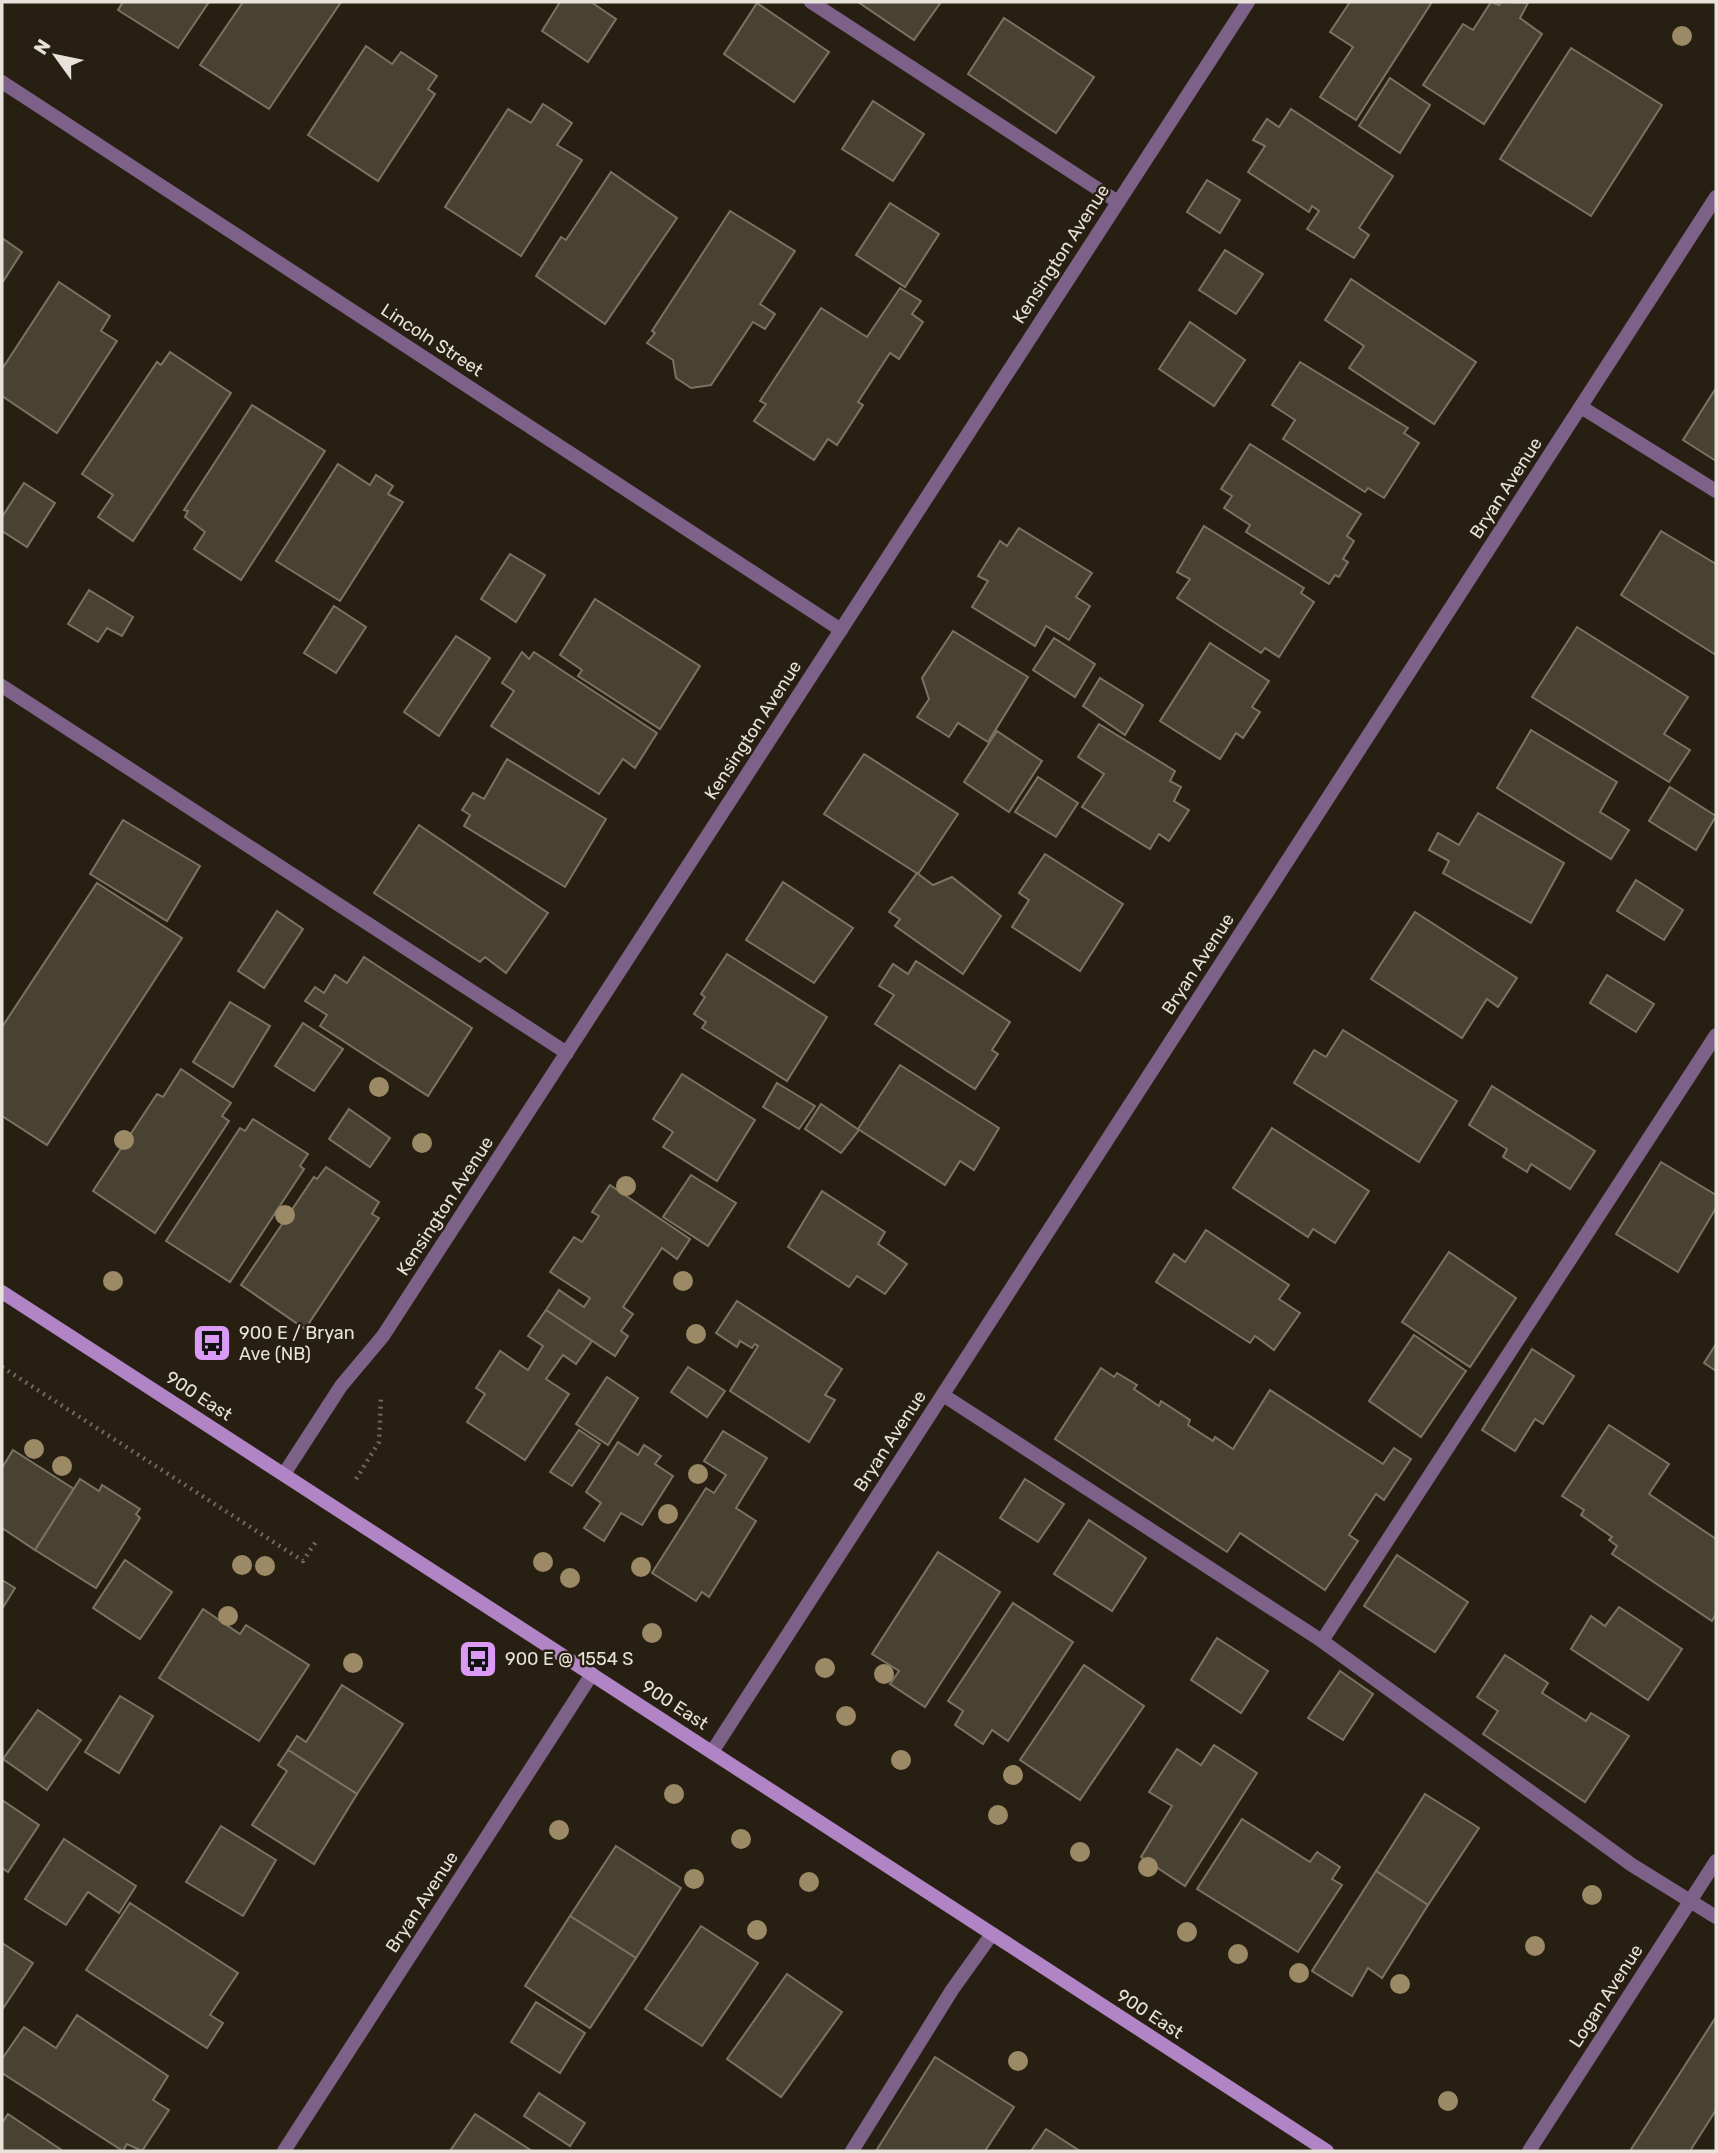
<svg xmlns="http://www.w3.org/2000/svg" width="1718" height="2153" font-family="Rubik,sans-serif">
	<rect width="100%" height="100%" fill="#272012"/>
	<g fill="#494132" stroke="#7b7362" stroke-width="2">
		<polygon points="123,2 209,2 178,48 118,10"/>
		<polygon points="243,2 341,2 269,109 200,65"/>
		<polygon points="560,2 591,2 616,19 588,62 542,31"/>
		<polygon points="858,2 941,2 914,40"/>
		<polygon points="1350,2 1432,2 1356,120 1320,97 1353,47 1330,32"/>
		<polygon points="1491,2 1499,5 1501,2 1528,3 1520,18 1542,34 1484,124 1423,85 1463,24 1473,30"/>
		<polygon points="757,3 829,52 794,102 724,54"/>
		<polygon points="1004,18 1094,77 1056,133 968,74"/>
		<polygon points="366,46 392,64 401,52 437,76 428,89 435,94 378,181 308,135"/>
		<polygon points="1571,48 1662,105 1591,216 1500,159"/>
		<polygon points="1390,78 1430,105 1400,153 1359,126"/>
		<polygon points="873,101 924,134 893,181 842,149"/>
		<polygon points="543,104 572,123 557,145 582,160 521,256 445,207 508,109 531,123"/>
		<polygon points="1291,109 1393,176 1359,228 1369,235 1354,258 1307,229 1319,211 1312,206 1309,212 1248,172 1265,146 1253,140 1267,119 1279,127"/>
		<polygon points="611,172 677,218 605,324 536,276 561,237 566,240"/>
		<polygon points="1207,180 1240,200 1220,233 1187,212"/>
		<polygon points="890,203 939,234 905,287 856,255"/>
		<polygon points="730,211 795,251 760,304 775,314 765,329 753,322 711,385 691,388 676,378 673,360 647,343 655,333 652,331"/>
		<polygon points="2,238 22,252 2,283"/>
		<polygon points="1225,250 1263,274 1236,314 1199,290"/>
		<polygon points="1351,279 1476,362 1434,424 1349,368 1364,346 1325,320"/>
		<polygon points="59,282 110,316 101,331 117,341 57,433 2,396 2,369"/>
		<polygon points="900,288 921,301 912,314 923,322 899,359 890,353 858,402 863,405 837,445 828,439 814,460 754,421 766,404 760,401 821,308 867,337"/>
		<polygon points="1190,322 1245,360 1214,406 1159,369"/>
		<polygon points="170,352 231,393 133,541 98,517 113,495 82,474 157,362 161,365"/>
		<polygon points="1300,362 1408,428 1404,433 1419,443 1384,498 1368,488 1365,492 1283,439 1295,420 1272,405"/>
		<polygon points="1716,388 1716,461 1683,440"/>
		<polygon points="252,405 325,451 241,580 194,549 205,532 185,517 188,511 184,510"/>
		<polygon points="1250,444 1361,514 1347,536 1354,541 1343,559 1348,562 1339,577 1335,575 1329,584 1246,532 1250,525 1224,508 1232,496 1221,489"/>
		<polygon points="338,464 370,485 376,475 393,486 388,494 403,502 340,601 276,561"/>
		<polygon points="24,483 55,503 27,547 2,531 2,517"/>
		<polygon points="1204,526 1304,588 1301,593 1314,602 1279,657 1265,648 1261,653 1177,598 1190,579 1177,572"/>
		<polygon points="1019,528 1092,573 1076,597 1090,606 1069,640 1046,626 1035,646 972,607 988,581 978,576 1000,541 1007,546"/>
		<polygon points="1661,531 1716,564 1716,655 1621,595"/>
		<polygon points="510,554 545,575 516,622 481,599"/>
		<polygon points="89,590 133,617 122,636 107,628 98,642 68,624"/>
		<polygon points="595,599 700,666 660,729 578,676 582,670 560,655"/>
		<polygon points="334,606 366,627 336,673 304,653"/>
		<polygon points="1577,627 1688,697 1664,734 1690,750 1669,782 1532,697"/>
		<polygon points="953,631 1028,677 988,742 958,723 949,737 917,717 929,699 922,678"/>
		<polygon points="456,636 490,658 439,736 404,712"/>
		<polygon points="1054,638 1095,664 1075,697 1033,670"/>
		<polygon points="1210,643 1269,681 1252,707 1260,712 1243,738 1236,733 1220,759 1160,721"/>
		<polygon points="522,652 529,659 534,652 657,733 635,768 623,759 599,794 491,726 514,691 502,683"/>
		<polygon points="1100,678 1143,705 1125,735 1083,706"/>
		<polygon points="1099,724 1175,771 1170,781 1181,787 1174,801 1189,810 1169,841 1159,834 1150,849 1082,807 1104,774 1078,757"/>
		<polygon points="1531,730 1617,782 1600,812 1629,830 1611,859 1497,788"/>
		<polygon points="997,731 1042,761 1009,812 964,782"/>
		<polygon points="864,754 958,814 918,874 824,814"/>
		<polygon points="507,759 606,819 565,887 464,826 470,815 462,810 473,793 484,799"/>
		<polygon points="1038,777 1078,803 1056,837 1015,812"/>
		<polygon points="1670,787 1716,816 1696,850 1649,821"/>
		<polygon points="1478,813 1564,863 1531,923 1443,873 1449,861 1429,850 1438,833 1459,845"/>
		<polygon points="123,820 200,866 167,921 90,874"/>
		<polygon points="419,825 548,913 506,973 485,957 480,962 374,893"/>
		<polygon points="1045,854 1123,904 1080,971 1012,927 1029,900 1019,893"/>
		<polygon points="917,873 933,885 952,877 1001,916 963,974 895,926 900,919 889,912"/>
		<polygon points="1636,880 1683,910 1664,940 1617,911"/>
		<polygon points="783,882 853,928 814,983 746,940"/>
		<polygon points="97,883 182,938 47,1145 2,1116 2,1027"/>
		<polygon points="277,911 303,929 264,988 238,971"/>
		<polygon points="1415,912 1517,978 1498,1007 1487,999 1462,1038 1371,979"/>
		<polygon points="727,954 827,1017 787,1081 702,1028 706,1022 694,1014 705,997 701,994"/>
		<polygon points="364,957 472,1028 428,1096 320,1026 327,1015 305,1001 315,987 324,993 335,975 347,983"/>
		<polygon points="916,961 1010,1022 992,1050 998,1054 975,1089 875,1024 894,995 879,986 893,964 908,974"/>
		<polygon points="1607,975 1654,1004 1636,1032 1590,1003"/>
		<polygon points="230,1002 270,1026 233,1087 193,1062"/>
		<polygon points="303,1023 343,1049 314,1091 275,1066"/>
		<polygon points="1343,1030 1457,1101 1419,1162 1294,1083 1314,1050 1326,1057"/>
		<polygon points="900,1065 999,1128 974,1170 960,1161 945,1185 858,1129"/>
		<polygon points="181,1069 231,1103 222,1116 229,1121 155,1233 93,1191 157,1094 163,1097"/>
		<polygon points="682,1074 755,1120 717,1181 663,1147 673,1132 653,1119"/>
		<polygon points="777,1083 815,1106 799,1129 763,1107"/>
		<polygon points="1492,1086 1595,1151 1570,1189 1531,1164 1527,1172 1503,1157 1507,1149 1469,1125"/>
		<polygon points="821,1104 859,1130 841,1153 805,1129"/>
		<polygon points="349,1109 390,1138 370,1167 329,1139"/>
		<polygon points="253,1119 308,1154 300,1166 304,1169 230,1282 166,1241 240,1128 245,1131"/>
		<polygon points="1272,1128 1369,1191 1335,1243 1313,1229 1308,1237 1233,1188"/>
		<polygon points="1661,1162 1716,1195 1716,1208 1678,1272 1616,1234"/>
		<polygon points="326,1167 379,1202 372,1214 379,1218 305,1329 241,1285 314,1177 317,1179"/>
		<polygon points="691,1175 736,1203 708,1246 663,1217"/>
		<polygon points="610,1185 690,1239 677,1259 662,1248 623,1307 633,1314 621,1331 628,1336 615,1356 546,1310 559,1290 584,1307 590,1298 550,1272 574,1237 582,1242 599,1216 592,1212"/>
		<polygon points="822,1191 885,1232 878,1244 907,1264 885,1294 857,1276 849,1287 788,1247"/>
		<polygon points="1206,1230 1289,1285 1279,1299 1300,1313 1274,1350 1255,1336 1250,1343 1156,1282 1174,1254 1185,1262"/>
		<polygon points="1449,1252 1516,1298 1470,1367 1402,1322"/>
		<polygon points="737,1301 842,1369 825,1395 835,1400 809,1442 730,1391 758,1346 755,1344 752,1348 740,1341 737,1347 716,1333"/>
		<polygon points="546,1310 592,1341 576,1364 563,1355 546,1379 569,1394 525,1460 467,1422 485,1394 476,1388 500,1351 528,1370 543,1346 528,1336"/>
		<polygon points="1414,1335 1466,1371 1421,1437 1369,1401"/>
		<polygon points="1716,1344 1716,1371 1704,1363"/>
		<polygon points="1532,1349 1574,1376 1543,1424 1535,1419 1515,1451 1482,1430"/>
		<polygon points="688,1367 725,1391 707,1417 671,1392"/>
		<polygon points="1101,1368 1114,1377 1117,1373 1137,1385 1134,1389 1159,1406 1161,1401 1190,1420 1188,1425 1213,1441 1215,1437 1233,1449 1270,1390 1383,1464 1394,1448 1411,1459 1384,1500 1376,1494 1349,1535 1358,1541 1325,1590 1240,1533 1227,1552 1055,1439"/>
		<polygon points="607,1377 638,1398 608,1445 576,1424"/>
		<polygon points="1609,1425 1669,1464 1649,1494 1716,1539 1716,1614 1712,1621 1612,1554 1617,1546 1609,1540 1612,1537 1581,1515 1584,1510 1562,1496"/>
		<polygon points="579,1430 600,1444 572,1486 550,1472"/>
		<polygon points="723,1431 767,1458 736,1508 756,1521 709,1597 702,1592 696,1601 652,1573 706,1488 714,1493 726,1475 704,1461"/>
		<polygon points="618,1442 638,1455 644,1445 661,1456 655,1464 673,1476 642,1525 621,1513 604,1541 584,1528 601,1503 586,1492"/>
		<polygon points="13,1450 74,1489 35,1550 2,1528 2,1468"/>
		<polygon points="80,1479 99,1491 102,1485 140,1509 136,1514 140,1518 96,1588 35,1550"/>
		<polygon points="1025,1479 1064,1504 1038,1542 1000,1518"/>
		<polygon points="1089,1520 1146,1558 1112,1611 1054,1574"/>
		<polygon points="938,1552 1000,1592 925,1707 890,1684 899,1671 872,1654"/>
		<polygon points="1397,1555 1468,1602 1435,1652 1364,1606"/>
		<polygon points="125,1560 172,1592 140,1639 93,1608"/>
		<polygon points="2,1580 15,1588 2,1609"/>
		<polygon points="1013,1603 1073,1642 1008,1741 992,1730 983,1744 955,1725 963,1711 948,1701"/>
		<polygon points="1619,1607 1682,1649 1648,1700 1571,1649 1591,1616 1605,1626"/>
		<polygon points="203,1609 240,1634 246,1625 309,1665 259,1741 159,1678"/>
		<polygon points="1217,1638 1268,1671 1241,1713 1191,1680"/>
		<polygon points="1505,1655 1548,1683 1542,1693 1586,1721 1591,1713 1629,1736 1585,1802 1483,1734 1498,1711 1477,1697"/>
		<polygon points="1084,1665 1144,1706 1080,1800 1020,1760"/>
		<polygon points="1340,1671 1373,1694 1343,1740 1308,1718"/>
		<polygon points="342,1685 403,1724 357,1794 288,1750 297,1736 306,1742"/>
		<polygon points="120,1696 153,1716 119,1773 85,1752"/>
		<polygon points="38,1710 81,1740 47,1790 3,1759"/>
		<polygon points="1214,1745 1257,1773 1185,1886 1141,1857 1172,1806 1149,1792 1177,1749 1201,1765"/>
		<polygon points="288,1750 357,1794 314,1864 252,1825 287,1771 278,1765"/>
		<polygon points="1425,1794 1479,1828 1428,1905 1376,1871"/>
		<polygon points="2,1800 39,1825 8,1872 2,1868"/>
		<polygon points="1242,1819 1310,1862 1317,1852 1340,1867 1332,1879 1342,1885 1298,1952 1197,1889"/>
		<polygon points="221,1826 276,1860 243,1916 186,1882"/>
		<polygon points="64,1839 136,1886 119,1913 88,1892 66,1925 25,1899"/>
		<polygon points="616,1846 681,1888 636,1958 570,1916"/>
		<polygon points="1376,1871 1428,1905 1382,1978 1368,1968 1352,1996 1312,1971"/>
		<polygon points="130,1903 238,1973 210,2015 223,2023 207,2048 86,1970"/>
		<polygon points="570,1916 636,1958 590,2028 525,1986"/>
		<polygon points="701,1926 758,1963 702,2046 645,2009"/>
		<polygon points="2,1943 33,1963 2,2010"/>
		<polygon points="787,1974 842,2012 781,2097 727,2059"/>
		<polygon points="536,2002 585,2033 560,2073 511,2042"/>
		<polygon points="77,2015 168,2076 153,2100 169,2110 142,2151 127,2144 123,2151 2,2073 2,2059 24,2027 56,2048"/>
		<polygon points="1716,2017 1716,2110 1690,2151 1630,2151"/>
		<polygon points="935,2057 1014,2107 985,2151 876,2151"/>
		<polygon points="539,2093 585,2123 570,2146 524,2116"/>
		<polygon points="8,2114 63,2151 2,2151 2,2123"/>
		<polygon points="475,2114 532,2151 450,2151"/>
		<polygon points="1046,2129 1080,2151 1031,2151"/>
	</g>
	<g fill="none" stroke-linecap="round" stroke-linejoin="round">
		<g stroke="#70695d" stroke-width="4.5" stroke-dasharray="2 5" stroke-linecap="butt">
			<polyline points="2,1367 303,1561 317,1540"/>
			<polyline points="356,1479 379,1442 381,1397"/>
		</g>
		<g stroke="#7d6189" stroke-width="14">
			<polyline points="811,2 1118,202"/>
			<polyline points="1581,407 1716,491"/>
			<polyline points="2,686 567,1053"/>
			<polyline points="943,1395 1322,1641 1632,1865 1716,1917"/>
			<polyline points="1322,1641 1716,1035"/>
			<polyline points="852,2151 952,1990 992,1934"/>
		</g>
		<g stroke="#7d6189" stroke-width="14">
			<polyline points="2,82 841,630"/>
			<polyline points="284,1474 341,1386 383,1336 1248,2"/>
			<polyline points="712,1752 1716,197"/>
			<polyline points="284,2151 592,1674"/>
			<polyline points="1529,2151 1716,1861"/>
		</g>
		<polyline stroke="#b185c5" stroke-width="14" points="2,1292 1327,2151"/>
	</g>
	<g fill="#9c8a66">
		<circle cx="1682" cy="36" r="10"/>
		<circle cx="379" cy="1087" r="10"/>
		<circle cx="124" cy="1140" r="10"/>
		<circle cx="422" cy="1143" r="10"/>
		<circle cx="626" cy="1186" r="10"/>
		<circle cx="285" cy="1215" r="10"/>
		<circle cx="113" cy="1281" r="10"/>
		<circle cx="683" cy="1281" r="10"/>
		<circle cx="696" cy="1334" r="10"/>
		<circle cx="34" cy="1449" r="10"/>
		<circle cx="62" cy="1466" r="10"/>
		<circle cx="698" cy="1474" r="10"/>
		<circle cx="668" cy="1514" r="10"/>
		<circle cx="543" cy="1562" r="10"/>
		<circle cx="242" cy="1565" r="10"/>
		<circle cx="265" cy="1566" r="10"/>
		<circle cx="641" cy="1567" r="10"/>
		<circle cx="570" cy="1578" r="10"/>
		<circle cx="228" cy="1616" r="10"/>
		<circle cx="652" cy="1633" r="10"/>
		<circle cx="353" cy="1663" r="10"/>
		<circle cx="825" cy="1668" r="10"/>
		<circle cx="884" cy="1674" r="10"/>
		<circle cx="846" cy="1716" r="10"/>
		<circle cx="901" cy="1760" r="10"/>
		<circle cx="1013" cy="1775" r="10"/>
		<circle cx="674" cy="1794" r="10"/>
		<circle cx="998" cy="1815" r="10"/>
		<circle cx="559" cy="1830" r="10"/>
		<circle cx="741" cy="1839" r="10"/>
		<circle cx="1080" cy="1852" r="10"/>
		<circle cx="1148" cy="1867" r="10"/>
		<circle cx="694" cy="1879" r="10"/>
		<circle cx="809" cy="1882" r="10"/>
		<circle cx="1592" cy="1895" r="10"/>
		<circle cx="757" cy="1930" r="10"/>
		<circle cx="1187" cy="1932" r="10"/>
		<circle cx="1535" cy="1946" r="10"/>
		<circle cx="1238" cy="1954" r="10"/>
		<circle cx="1299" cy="1973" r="10"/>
		<circle cx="1400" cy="1984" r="10"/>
		<circle cx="1018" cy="2061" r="10"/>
		<circle cx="1448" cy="2101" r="10"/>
	</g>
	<defs>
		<g id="bus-square" transform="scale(2.0125)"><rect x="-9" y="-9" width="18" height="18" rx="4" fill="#da9af6" stroke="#272012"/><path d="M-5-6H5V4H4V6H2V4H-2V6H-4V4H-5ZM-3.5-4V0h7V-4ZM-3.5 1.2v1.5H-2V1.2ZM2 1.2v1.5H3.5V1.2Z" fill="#111"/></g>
	</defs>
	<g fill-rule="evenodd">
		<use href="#bus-square" x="212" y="1343"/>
		<use href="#bus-square" x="478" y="1659"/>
	</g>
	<g text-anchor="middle" stroke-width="5" stroke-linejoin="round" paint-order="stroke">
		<g font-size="18" fill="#e8e3da" stroke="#272012">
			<text transform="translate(1061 254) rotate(-57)" y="6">Kensington Avenue</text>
			<text transform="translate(432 340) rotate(33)" y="6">Lincoln Street</text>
			<text transform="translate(1506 488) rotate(-57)" y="6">Bryan Avenue</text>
			<text transform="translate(753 730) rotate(-57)" y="6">Kensington Avenue</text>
			<text transform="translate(1198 964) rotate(-57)" y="6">Bryan Avenue</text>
			<text transform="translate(445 1206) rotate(-57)" y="6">Kensington Avenue</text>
			<text transform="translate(199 1396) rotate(33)" y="6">900 East</text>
			<text transform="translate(890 1441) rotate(-57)" y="6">Bryan Avenue</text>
			<text transform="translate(675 1705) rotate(33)" y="6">900 East</text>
			<text transform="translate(422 1902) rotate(-57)" y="6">Bryan Avenue</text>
			<text transform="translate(1606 1996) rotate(-57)" y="6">Logan Avenue</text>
			<text transform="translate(1150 2014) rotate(33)" y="6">900 East</text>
		</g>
		<g font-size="18" fill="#e8e3da" stroke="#272012" text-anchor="start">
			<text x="239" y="1339">900 E / Bryan<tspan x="239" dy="21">Ave (NB)</tspan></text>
			<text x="505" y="1665">900 E @ 1554 S</text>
		</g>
	</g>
	<rect width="1718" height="2153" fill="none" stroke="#e8e3da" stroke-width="7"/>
	<g transform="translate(56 56) rotate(303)" stroke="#272012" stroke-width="5" paint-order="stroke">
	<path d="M0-5L12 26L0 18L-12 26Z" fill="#e8e3da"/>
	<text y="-10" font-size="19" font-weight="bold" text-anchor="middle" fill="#e8e3da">N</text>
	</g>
</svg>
